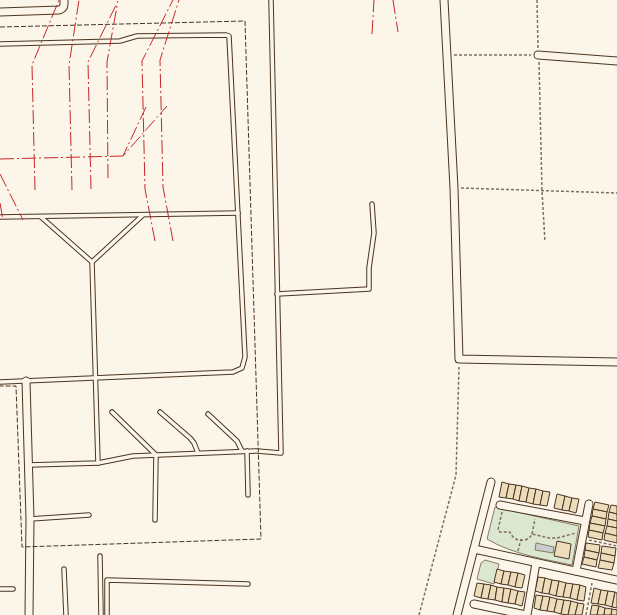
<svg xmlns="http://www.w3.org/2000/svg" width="617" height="615" font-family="'IBM Plex Sans',sans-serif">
	<rect width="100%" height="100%" fill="#fbf6e9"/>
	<g fill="#dce7d0" stroke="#887966">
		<path d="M495 507 579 526 572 565C543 559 512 554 487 539Z"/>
		<polygon points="485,560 499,564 494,584 477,579 481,563"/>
	</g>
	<polygon fill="#c9cecd" stroke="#887966" points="536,543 554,547 553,553 535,550"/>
	<g fill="#ecdcbc" stroke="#4a3520">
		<polygon points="502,482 509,484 506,498 499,497"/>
		<polygon points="509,484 516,485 513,499 506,498"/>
		<polygon points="516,485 522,486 519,501 513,499"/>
		<polygon points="522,486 529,488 526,502 519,501"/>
		<polygon points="529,488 536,489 533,504 526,502"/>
		<polygon points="536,489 543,491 540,505 533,504"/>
		<polygon points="543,491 550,492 547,506 540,505"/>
		<polygon points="557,494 565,496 562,510 554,508"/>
		<polygon points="565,496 572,498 569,511 562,510"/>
		<polygon points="572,498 579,499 576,513 569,511"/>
		<polygon points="595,502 609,505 607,512 593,509"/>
		<polygon points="611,505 617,506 617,514 609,512"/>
		<polygon points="593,509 607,512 606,519 592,516"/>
		<polygon points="609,512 617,514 617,521 608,519"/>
		<polygon points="592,516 606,519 605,526 590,523"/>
		<polygon points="608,519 617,521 617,528 607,526"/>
		<polygon points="590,523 605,526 603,533 589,530"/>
		<polygon points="607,526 617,528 617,536 605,533"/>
		<polygon points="589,530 603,533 602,540 588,537"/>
		<polygon points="605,533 617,536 617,543 604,540"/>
		<polygon points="557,541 571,544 569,559 554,556"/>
		<polygon points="586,543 600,545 599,553 585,550"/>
		<polygon points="602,546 616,548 615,556 601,553"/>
		<polygon points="585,550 599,553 597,560 584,557"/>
		<polygon points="601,553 615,556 614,563 600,560"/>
		<polygon points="584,557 597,560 596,567 582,564"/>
		<polygon points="600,560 614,563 612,570 598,568"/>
		<polygon points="497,569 504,571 501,584 494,582"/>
		<polygon points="504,571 511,572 508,585 501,584"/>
		<polygon points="511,572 518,573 515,587 508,585"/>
		<polygon points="518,573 525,575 522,588 515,587"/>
		<polygon points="538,577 545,578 542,593 535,591"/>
		<polygon points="545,578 552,580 549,594 542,593"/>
		<polygon points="552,580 559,581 556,596 549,594"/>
		<polygon points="559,581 566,583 563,597 556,596"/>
		<polygon points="477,583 484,584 481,598 474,596"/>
		<polygon points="566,583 573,584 570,598 563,597"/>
		<polygon points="484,584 491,585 488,599 481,598"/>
		<polygon points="573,584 580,585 577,600 570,598"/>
		<polygon points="491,585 497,587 495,600 488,599"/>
		<polygon points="580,585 586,587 584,601 577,600"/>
		<polygon points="497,587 504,588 502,602 495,600"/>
		<polygon points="504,588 511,589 508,603 502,602"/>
		<polygon points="594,588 601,590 598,604 591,603"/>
		<polygon points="511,589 518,591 515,604 508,603"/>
		<polygon points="601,590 608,591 605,605 598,604"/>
		<polygon points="518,591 525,592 522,606 515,604"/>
		<polygon points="608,591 615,592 612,607 605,605"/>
		<polygon points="615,592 617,593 617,608 612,607"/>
		<polygon points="536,595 543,596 540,610 534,608"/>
		<polygon points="543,596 550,597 547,611 540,610"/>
		<polygon points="550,597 557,599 554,612 547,611"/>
		<polygon points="557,599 564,600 561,614 554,612"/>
		<polygon points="564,600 571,601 568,615 561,614"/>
		<polygon points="571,601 578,603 575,615 568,615"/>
		<polygon points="578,603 584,604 582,615 575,615"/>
		<polygon points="592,605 599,606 597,615 590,615"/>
		<polygon points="599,606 605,608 604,615 597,615"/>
		<polygon points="605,608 612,609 611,615 604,615"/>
		<polygon points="612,609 617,610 617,615 611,615"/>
	</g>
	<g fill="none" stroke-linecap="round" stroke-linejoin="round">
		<g stroke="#4a3520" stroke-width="5.5">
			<g id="lane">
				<polyline points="0,44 120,41 137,36 226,35 229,36 245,357 242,368 233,372 0,382"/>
				<polyline points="0,217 238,213"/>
				<polyline points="41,217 92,262 98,463"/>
				<polyline points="92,262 143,215"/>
				<polyline points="277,294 369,289 369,268 374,233 372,204"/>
				<polyline points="112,412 156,455 155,520"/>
				<polyline points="160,412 190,438 194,443 198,453"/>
				<polyline points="208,414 237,441 242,451"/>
				<polyline points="247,451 248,495"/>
				<polyline points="29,465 98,463 133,456 257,451 281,453 271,0"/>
				<polyline points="30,519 89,515"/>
				<polyline points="100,556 101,615"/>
				<polyline points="64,569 66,615"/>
				<polyline points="0,589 13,589"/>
				<polyline points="107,615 107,580 248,584"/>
			</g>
		</g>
		<g stroke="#4a3520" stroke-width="9">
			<g id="street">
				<polyline points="444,0 454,188 459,359 617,362"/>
				<path d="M0 12 59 10C65 8 64 5 64 0"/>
				<polyline points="538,55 617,61"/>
				<polyline points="26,381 30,519 29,615"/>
				<polyline points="500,505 585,521"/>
				<polyline points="474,549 617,580"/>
				<polyline points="576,571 589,504"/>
				<polyline points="474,604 526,615"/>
				<polyline points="457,615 491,482"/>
				<polyline points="527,615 536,563"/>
			</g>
		</g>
		<g stroke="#7f6f5c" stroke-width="1.5" stroke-dasharray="3 2" stroke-linecap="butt">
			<polyline points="537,0 538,48"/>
			<polyline points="454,55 531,55"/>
			<polyline points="539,62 542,191 545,242"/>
			<polyline points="461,188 617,193"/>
			<path d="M502 512 498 530 500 532H510C511 534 512 536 514 538 520 542 529 541 532 534L549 538H557L576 533"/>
			<polyline points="532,534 535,519"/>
			<polyline points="589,540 617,546"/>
			<polyline points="518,551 521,539"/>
			<polyline points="419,615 456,475 459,367"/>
			<polyline points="586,615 592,583"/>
		</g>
		<use href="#lane" stroke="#fbf6e9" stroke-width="3.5"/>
		<use href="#street" stroke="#fbf6e9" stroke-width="7"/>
		<polyline stroke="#4a3520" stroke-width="1" stroke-dasharray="5 2" stroke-linecap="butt" points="0,27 245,21 261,539 22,547 16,386 0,386"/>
		<g stroke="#c62828" stroke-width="1" stroke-dasharray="14 3 2 3" stroke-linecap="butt">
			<polyline points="393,0 398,32"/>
			<polyline points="372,34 374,0"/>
			<polyline points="146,107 123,156 167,106"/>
			<polyline points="0,159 123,156"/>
			<polyline points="0,174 23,220"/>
			<polyline points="108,178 107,62 117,6"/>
			<polyline points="91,189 88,62 118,1"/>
			<polyline points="35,190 32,65 59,0"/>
			<polyline points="72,190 69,65 79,0"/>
			<polyline points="0,203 3,220"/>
			<polyline points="155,241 145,189 142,61 173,0"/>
			<polyline points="173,241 163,187 160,60 179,0"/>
		</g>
	</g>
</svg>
